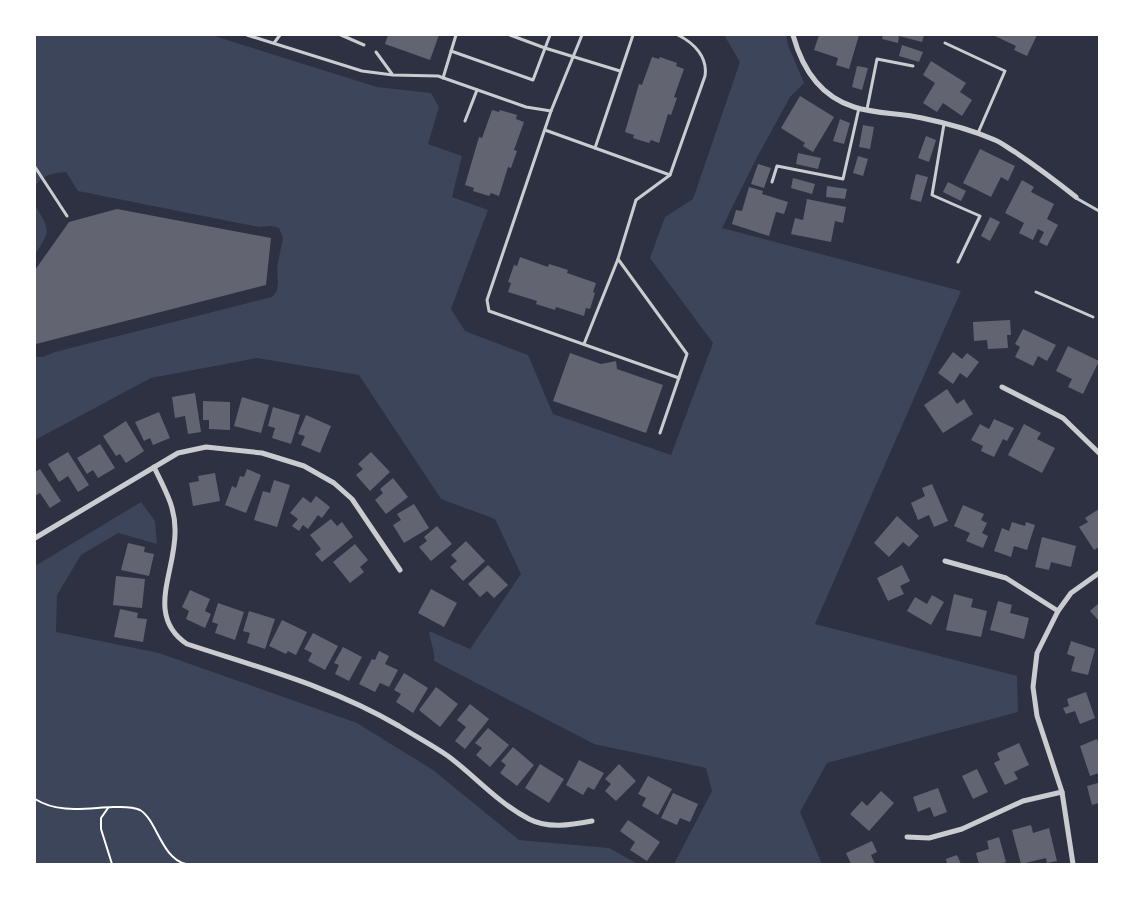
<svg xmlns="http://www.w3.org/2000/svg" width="1134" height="899" font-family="'Source Serif 4',serif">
	<rect width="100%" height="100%" fill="#2d3142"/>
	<g fill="#3c4559">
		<path d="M35 35H211L377 87 431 93 439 107 428 144 462 156 452 197 488 210 451 309 465 331 528 355 553 414 671 455 713 343 650 258 665 217 693 199 740 62 724 35H786L788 45 804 83 790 97 755 161 722 228 961 291 815 624 1017 676 1018 712 827 763 800 812 822 864H674L712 791 706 768 594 744 434 661C435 650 430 642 429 631L470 649 521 574 495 519 441 499 359 375 257 358 151 378 35 440V357H43L55 352 272 297 277 291 278 282 277 267 283 238 279 228 271 226 259 227 78 191 66 172C54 173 40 175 35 188Z"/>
		<path d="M35 205C49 229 52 230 35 254Z"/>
		<polygon points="141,502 155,521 157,544 118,533 81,555 57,595 56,632 159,653 357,723 433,770 519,840 609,848 638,864 35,864 35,566"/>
	</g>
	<g fill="#626471">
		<polygon points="388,35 439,35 430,60 385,44"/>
		<polygon points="819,35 859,35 849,69 836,65 838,58 814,50"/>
		<polygon points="883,35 924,35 922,42 899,36 898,43 882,39"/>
		<polygon points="993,35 1037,35 1027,56 1014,50 1016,46"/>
		<polygon points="902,45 923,52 919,62 899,56"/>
		<polygon points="652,57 659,59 660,57 677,63 676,66 684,69 674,97 677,98 671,115 668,114 659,143 651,140 649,143 633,138 634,135 625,132 639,84 642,85"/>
		<polygon points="931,61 966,83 960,92 972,100 962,116 943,103 937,112 923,103 935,83 923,75"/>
		<polygon points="857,66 868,68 862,90 852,87"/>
		<polygon points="800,96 834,117 813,152 803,146 805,143 781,128"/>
		<polygon points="492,110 499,112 500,110 517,115 516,119 524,122 514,150 517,151 511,168 508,167 499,196 491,193 489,196 473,191 474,188 465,185 479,137 482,138"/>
		<polygon points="840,119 850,123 844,144 833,141"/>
		<polygon points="863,125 874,127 870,149 859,147"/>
		<polygon points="926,136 936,140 929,162 918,158"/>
		<polygon points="980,149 1015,166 1008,181 1001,177 991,197 963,183"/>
		<polygon points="798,153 821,158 818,169 796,164"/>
		<polygon points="858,156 868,159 863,176 853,173"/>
		<polygon points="758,164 771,168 764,188 751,184"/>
		<polygon points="916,174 928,177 921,202 910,199"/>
		<polygon points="793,178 815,184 812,194 791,188"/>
		<polygon points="1022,180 1034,187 1031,192 1054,204 1047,219 1058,225 1047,246 1039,242 1044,232 1038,229 1033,240 1019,233 1024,223 1005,213"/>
		<polygon points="948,182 966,191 961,201 943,192"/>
		<polygon points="827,186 847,189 845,199 826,197"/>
		<polygon points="749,187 763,191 762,194 788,202 784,214 776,212 769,236 732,224 736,210 742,211"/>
		<polygon points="807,199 846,207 843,223 835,221 831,242 791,234 795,218 803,220"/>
		<polygon points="117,209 271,238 266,285 36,344 35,270 69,222"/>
		<polygon points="990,217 1000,222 990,241 981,236"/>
		<polygon points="520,257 548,267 549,264 568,270 567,273 596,283 593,292 595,293 590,309 586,308 584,316 556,307 555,310 536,304 537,301 508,292 511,283 508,282 514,265 517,266"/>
		<polygon points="1010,320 1011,335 1007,335 1008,348 988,349 987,340 974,341 973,322"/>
		<polygon points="1023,329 1056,345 1047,361 1038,356 1033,366 1015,357 1020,347 1015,344"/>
		<polygon points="1068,346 1099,361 1083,394 1068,387 1072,379 1056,371"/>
		<polygon points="953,352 962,359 967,353 979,362 967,378 960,373 953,384 938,373"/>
		<polygon points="570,353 601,364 616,361 617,369 663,385 646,433 553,401"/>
		<polygon points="947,389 957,404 964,399 973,414 943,433 924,405"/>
		<polygon points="195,393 201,432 188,434 185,416 175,418 172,397"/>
		<polygon points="242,397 269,405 261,433 234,426"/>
		<polygon points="203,401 230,402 230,430 209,429 209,420 203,420"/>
		<polygon points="273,407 300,415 291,444 272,438 275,428 268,426"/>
		<polygon points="159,412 170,438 153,445 150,438 144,441 135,422"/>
		<polygon points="306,415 331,426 320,453 301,445 305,436 298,434"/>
		<polygon points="994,419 1014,428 1007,441 1003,439 994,457 981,451 983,446 971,440 980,424 989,429"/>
		<polygon points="126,421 144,451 126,463 120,454 116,456 103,436"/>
		<polygon points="1024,424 1041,433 1037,439 1055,448 1042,473 1008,455"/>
		<polygon points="100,444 115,468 98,478 93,470 87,474 77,458"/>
		<polygon points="68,452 89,485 78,492 68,476 59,482 48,464"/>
		<polygon points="371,452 390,472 370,491 356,475 363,469 358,464"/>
		<polygon points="40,469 61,501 50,508 40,493 35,496 35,472"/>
		<polygon points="247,469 261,475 246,513 225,505 232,486 236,488 240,476 244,477"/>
		<polygon points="215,473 220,501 193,506 189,483 199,481 198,476"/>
		<polygon points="393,478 408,497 386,514 375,500 383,493 380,489"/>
		<polygon points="274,480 290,485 277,527 254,520 263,491 270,493"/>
		<polygon points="932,484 948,521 934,527 929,515 918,520 911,503 925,496 922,488"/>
		<polygon points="316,496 330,507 322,518 318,515 308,529 303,525 299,531 292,526 298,519 290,513 303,497 311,503"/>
		<polygon points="414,504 429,528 404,543 393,525 401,520 397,514"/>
		<polygon points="963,505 984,514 981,520 987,523 982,533 988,536 983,548 966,541 970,533 954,526"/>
		<polygon points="1099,509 1099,547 1094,550 1079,527 1088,522 1085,518"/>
		<polygon points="897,516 919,536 909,547 903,542 889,557 874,543"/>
		<polygon points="331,519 337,526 342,522 353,537 322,562 315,554 321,549 310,535"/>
		<polygon points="1012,522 1025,526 1026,522 1035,525 1027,550 1014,546 1011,557 994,551 1002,528 1009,531"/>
		<polygon points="437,526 452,544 431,561 419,547 427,541 424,537"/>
		<polygon points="1042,537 1076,546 1071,567 1051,562 1049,570 1035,567"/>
		<polygon points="466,541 485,561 463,581 450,567 457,561 451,555"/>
		<polygon points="128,543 145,547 144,552 154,554 149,576 121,570"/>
		<polygon points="355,544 368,560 360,567 364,572 350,583 333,562"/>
		<polygon points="488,565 508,585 494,598 487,591 480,597 468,584"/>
		<polygon points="902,565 910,581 900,586 904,594 888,601 877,578"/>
		<polygon points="116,576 145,579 142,608 113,605"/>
		<polygon points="431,589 457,603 444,627 418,613"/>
		<polygon points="190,590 210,599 205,611 211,614 205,628 186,619 189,611 182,607"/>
		<polygon points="954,594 973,599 971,607 987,611 981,637 946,630"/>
		<polygon points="932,595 944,602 931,625 907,611 915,597 927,604"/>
		<polygon points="998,601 1012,605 1010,613 1029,618 1024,639 990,630"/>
		<polygon points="218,603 244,612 235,640 215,633 218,624 212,622"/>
		<polygon points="1099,603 1099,621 1090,611"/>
		<polygon points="120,609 138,613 137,618 147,619 143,642 114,637"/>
		<polygon points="249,611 275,619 265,649 247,643 250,633 243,631"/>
		<polygon points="282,620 307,632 296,655 288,651 286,654 269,646"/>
		<polygon points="313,633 338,646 325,670 308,661 312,653 304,649"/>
		<polygon points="1071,641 1095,649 1088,675 1071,671 1075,657 1067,654"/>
		<polygon points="343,647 362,657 349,681 335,674 339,665 334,663"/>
		<polygon points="379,651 389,656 385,664 398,670 389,687 380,683 375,692 359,684 372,659 375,660"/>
		<polygon points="404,673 428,688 413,713 396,702 401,694 394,690"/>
		<polygon points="436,687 458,704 440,727 419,710"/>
		<polygon points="1086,692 1095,718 1080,724 1075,711 1066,714 1063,708 1069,706 1067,699"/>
		<polygon points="470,704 489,719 465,749 455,741 466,727 457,720"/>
		<polygon points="488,728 509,745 490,767 476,755 482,748 475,743"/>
		<polygon points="1097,739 1099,746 1099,773 1090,776 1080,746"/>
		<polygon points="1019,743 1029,765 1014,772 1018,779 1005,785 994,763 1000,760 997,753"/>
		<polygon points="513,747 534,765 517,786 500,773 506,765 501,761"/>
		<polygon points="579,760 604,773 594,790 588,787 583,795 566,785"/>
		<polygon points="540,764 564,779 549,803 525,788"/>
		<polygon points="619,764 636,781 616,801 605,791 611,784 605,779"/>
		<polygon points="977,769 988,792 973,799 962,776"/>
		<polygon points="648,776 672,789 658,815 642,806 646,798 638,794"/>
		<polygon points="1098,783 1099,803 1092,805 1087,786"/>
		<polygon points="938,788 947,812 934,817 930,807 918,812 913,797"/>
		<polygon points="881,791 894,803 869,831 850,814 862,801 867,806"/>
		<polygon points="673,793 698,804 690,822 680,818 677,825 661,818"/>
		<polygon points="628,820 660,842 647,861 630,850 635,842 620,831"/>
		<polygon points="1031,825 1033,833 1049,828 1057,861 1047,863 1046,858 1021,864 1012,830"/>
		<polygon points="999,837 1006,862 999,864 979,864 976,853 989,849 987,841"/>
		<polygon points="872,841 877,852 871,855 875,864 851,864 846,853"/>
		<polygon points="957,855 961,864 947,864 946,859"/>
	</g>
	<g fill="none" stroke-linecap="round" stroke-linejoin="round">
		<g stroke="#fff" stroke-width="2">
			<path d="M35 799C59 814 86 808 113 807 122 807 132 806 140 810 157 820 161 858 186 864"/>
			<polyline points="108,808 101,818 101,829 112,864"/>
		</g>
		<g stroke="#caccd0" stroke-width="3">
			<polyline points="247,35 362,71 393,75 438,76 526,107 551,111 582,35"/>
			<polyline points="341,35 364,45"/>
			<polyline points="510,35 545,48 620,71"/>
			<polyline points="274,43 280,35"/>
			<polyline points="945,43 1005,71 978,133"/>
			<polyline points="451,51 533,80 550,35"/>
			<polyline points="376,52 392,74"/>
			<polyline points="443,78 456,35"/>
			<polyline points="867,109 877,59 913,66"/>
			<polyline points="551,111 487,300 489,311 679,378"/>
			<polyline points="465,121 477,90"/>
			<polyline points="944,124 932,195 980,216 958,262"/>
			<polyline points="545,130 670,175"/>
			<polyline points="595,148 633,35"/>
			<polyline points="35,167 67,216"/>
			<polyline points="772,182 777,166 843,179 859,108"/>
			<polyline points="1076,198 1099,211"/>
			<polyline points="1036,292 1093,317"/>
			<polyline points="584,344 618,259"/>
			<path d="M660 433 687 354 618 259 636 200 670 175 705 76C708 57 694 43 678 35"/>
		</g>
		<g stroke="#caccd0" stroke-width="5">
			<path d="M793 35C802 68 819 96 854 107 876 114 900 113 922 118 946 123 972 130 995 140 1002 143 1008 148 1015 152 1036 166 1056 181 1076 197"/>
			<polyline points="1002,387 1063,418 1099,453"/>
			<path d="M154 467C164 488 175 506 175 529 177 570 144 615 187 644 260 668 333 687 399 726 415 736 432 745 448 756 475 776 498 803 529 819 548 829 571 825 592 821"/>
			<polyline points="35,538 178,453 206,447 262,453 304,466 334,483 352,499 400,570"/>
			<polyline points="945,561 1006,578 1058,611"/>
			<polyline points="907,837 929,838 962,829 1023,801 1062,792"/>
			<polyline points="1073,864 1062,792 1037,716 1033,687 1037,653 1058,611 1071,593 1099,573"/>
		</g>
	</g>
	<rect width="1134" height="899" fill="none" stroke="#ffffff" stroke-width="72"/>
</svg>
